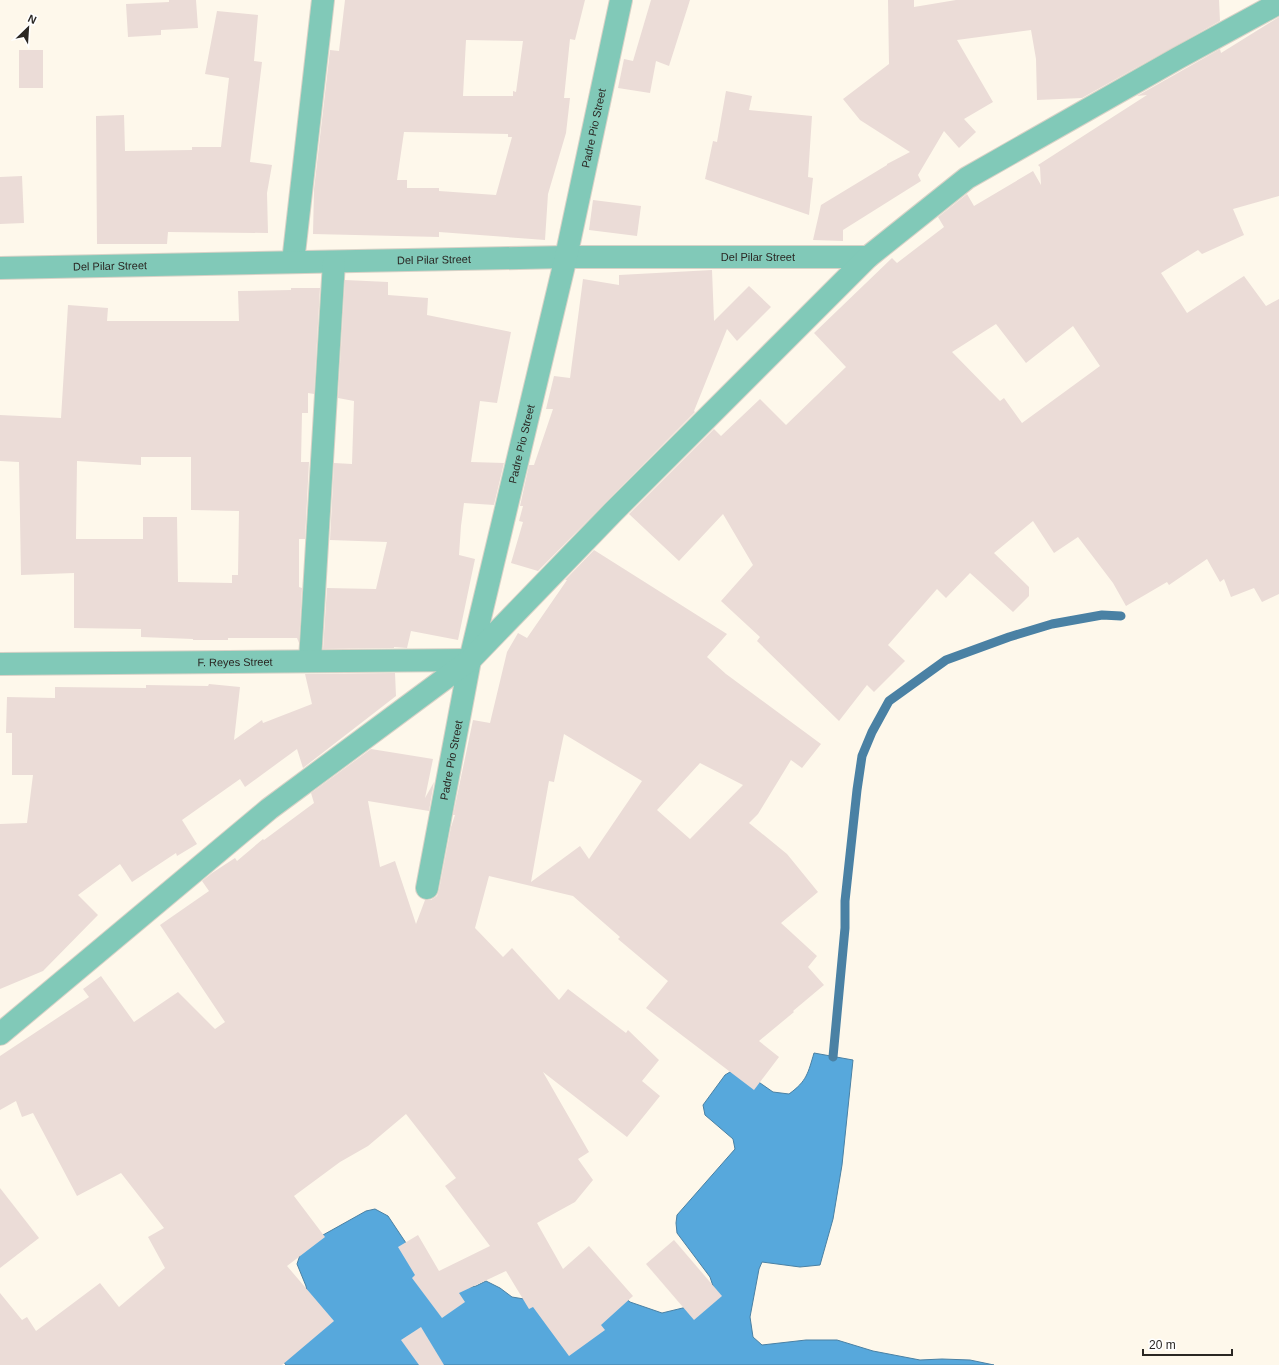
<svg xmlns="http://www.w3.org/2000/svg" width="1279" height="1365" font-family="Arial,sans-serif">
	<rect width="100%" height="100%" fill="#fef8eb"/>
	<path fill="#57a8dc" stroke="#4a81a4" d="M814 1053 853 1060 842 1165 833 1219 820 1265 800 1267 762 1262 759 1269 750 1317 753 1337 762 1345 806 1340H837L873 1351 920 1360 942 1359 970 1360 994 1365H286L271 1345 308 1297 306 1286 297 1264 301 1252 323 1235 366 1211 375 1209 388 1216 408 1246 456 1290 476 1286 486 1281 500 1288 512 1297 524 1299 615 1290 630 1302 662 1313 691 1306 714 1289 710 1277 677 1233 676 1223 677 1215 735 1149 733 1139 705 1115 703 1105 725 1075 735 1069 750 1076 773 1092 789 1094C807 1081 808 1073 814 1053Z"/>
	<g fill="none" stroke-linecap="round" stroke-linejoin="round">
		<polyline stroke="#4a81a4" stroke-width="9" points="833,1057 845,928 845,901 857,790 862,756 872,732 889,701 946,660 1009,637 1052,624 1102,615 1121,616"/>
	</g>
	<g fill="#ebdcd7" fill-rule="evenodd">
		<polygon points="169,0 196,0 198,28 161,30 161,35 128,37 126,4 169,2"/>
		<path d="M345 0H585L575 40 570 39 564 98H570L566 133 548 194 545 240 439 232V237L313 234 314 189 330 50 339 51ZM466 40 523 41 516 92 513 91V96H463ZM404 132 508 134V137H512L496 195 439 191V188H407V180H397Z"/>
		<polygon points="651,0 690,0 669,66 656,61 650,93 618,88 624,59 633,61"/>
		<polygon points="888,0 914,0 914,7 956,0 1219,0 1220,21 1082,98 1037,100 1036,59 1031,30 957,40 993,102 964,119 976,132 959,148 944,131 918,175 921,181 843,230 843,241 813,240 821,205 887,165 887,164 910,152 860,120 843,99 889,64"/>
		<polygon points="217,11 258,15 254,61 262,62 250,162 272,165 267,193 268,233 168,232 167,244 97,244 96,116 124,115 125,151 192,150 192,147 221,147 229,78 205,74"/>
		<path d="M1279 17V196L1233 209 1244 235 1202 254 1198 250 1161 273 1187 313 1244 276 1266 306 1279 299V594L1262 602 1254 588 1231 597 1224 579 1220 582 1207 559 1169 585 1167 582 1126 606 1113 583 1078 537 1054 553 1033 521 994 553 1029 587V596L1013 612 970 573 946 598 937 589 888 645 905 661 874 692 867 685 839 721 757 641 760 637 721 601 753 565 723 514 679 561 629 514 714 429 721 436 760 399 786 425 846 367 814 333 892 258 897 263 944 227 938 217 967 194 974 206 1033 171 1041 185 1040 167 1038 165 1147 95 1137 96 1220 49 1221 53ZM996 324 1026 363 1073 326 1100 366 1022 423 1004 398 1000 401 952 352Z"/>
		<rect x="19" y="50" width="24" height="38"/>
		<polygon points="726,91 752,96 749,110 812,116 808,177 813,178 809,215 705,179 713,141 717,142"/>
		<polygon points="22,176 24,223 0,224 0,177"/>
		<polygon points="593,200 641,206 637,236 589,230"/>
		<polygon points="712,270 714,321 749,286 771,307 737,341 727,329 694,411 695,412 538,571 511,563 523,522 519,521 523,506 520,506 529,465 534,465 553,409 546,409 554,376 570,378 583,279 619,285 619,275"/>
		<polygon points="345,280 388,282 388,295 428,298 427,315 511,332 497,403 480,401 471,462 504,463 494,505 464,503 461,526 459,555 475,559 458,640 411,631 407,648 394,647 394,648 323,649 327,588 376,589 387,542 330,540 334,463 352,464 354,401 338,398"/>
		<path d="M291 288H320L314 394 308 393V413H302L301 462H309L305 539H299V587L302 588 299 643 297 638H228V640H193V639L141 637V629L74 628V573L21 575 19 462 0 461V415L61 418 68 305 108 308 107 321H239L238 291 291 290ZM141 457H191V510L239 511 238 575H232V583L178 582 177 517H143V539H76L77 461 141 465Z"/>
		<path d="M594 550 727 634 707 657 726 674 821 744 802 768 791 760 758 814 749 823 787 854 818 892 781 923 817 956 808 967 824 985 793 1011 794 1012 759 1041 779 1057 754 1090 646 1008 668 981 618 939 620 937 573 896 489 876 475 928 503 957 512 948 559 1000 568 989 626 1033 628 1030 659 1060 642 1081 660 1096 627 1137 543 1072 589 1152 578 1159 593 1180 575 1202 537 1223 563 1269 589 1246 633 1296 601 1325 605 1330 569 1356 533 1307 529 1309 506 1271 459 1293 465 1302 442 1318 412 1278 415 1275 398 1247 418 1235 439 1271 490 1246 445 1186 456 1178 406 1114 368 1146 340 1162 294 1196 325 1237 287 1266 334 1321 282 1365H0V1293L22 1320 27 1317 36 1331 100 1283 119 1307 165 1268 148 1237 164 1228 121 1173 77 1196 33 1113 22 1117 16 1101 0 1110V1056L89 997 83 989 101 976 134 1022 178 992 215 1029 225 1022 160 925 209 891 202 881 212 873 235 858 237 861 263 839 264 840 314 803 311 793 371 749 433 759 425 798 434 782 429 811 368 801 380 867 395 861 416 924 425 900H431L437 896 439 890 451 827 455 815H453L473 720 490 723 507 652 518 633 527 638 567 580H565ZM564 734 642 781 589 859 580 846 531 882 549 781 554 782ZM700 763 743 785 690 839 657 810Z"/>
		<polygon points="395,673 396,696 303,768 297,749 245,787 240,779 182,820 197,844 177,856 176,853 132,882 120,864 78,895 98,915 43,971 0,989 0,824 27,823 33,775 12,775 12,733 6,733 7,697 55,698 55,687 146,688 146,685 208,686 209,684 240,687 234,740 262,720 263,723 312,704 305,674"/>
		<polygon points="0,1188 39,1238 0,1268"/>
		<polygon points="674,1240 722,1296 694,1320 646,1264"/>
		<polygon points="421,1327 444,1365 419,1365 401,1340"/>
	</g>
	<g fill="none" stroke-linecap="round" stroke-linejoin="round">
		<g stroke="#d8d2c7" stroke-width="24">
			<g id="minor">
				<polyline points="293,262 323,0"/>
				<path id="s1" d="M0 268 566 257H868"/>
				<polyline points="310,660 334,262"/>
				<path id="s2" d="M0 664 470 660"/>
				<path id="s3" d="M427 888 470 660 566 257 621 0"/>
				<polyline points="0,1034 269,809 470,660 613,512 868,257 967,178 1178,58 1279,3"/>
			</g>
		</g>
		<use href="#minor" stroke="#81c9b8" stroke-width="22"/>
	</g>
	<g text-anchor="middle" stroke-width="3.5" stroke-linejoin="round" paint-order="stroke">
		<g font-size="11" fill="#2a2723" stroke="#fff">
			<text dy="4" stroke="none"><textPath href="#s3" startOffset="778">Padre Pio Street</textPath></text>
			<text dy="4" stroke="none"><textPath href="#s1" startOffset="758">Del Pilar Street</textPath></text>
			<text dy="4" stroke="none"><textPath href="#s1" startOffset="434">Del Pilar Street</textPath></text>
			<text dy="4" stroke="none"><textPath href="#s1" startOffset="110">Del Pilar Street</textPath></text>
			<text dy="4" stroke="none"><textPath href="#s3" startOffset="454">Padre Pio Street</textPath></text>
			<text dy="4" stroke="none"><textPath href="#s2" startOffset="235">F. Reyes Street</textPath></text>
			<text dy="4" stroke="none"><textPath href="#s3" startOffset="130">Padre Pio Street</textPath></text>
		</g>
	</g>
	<g transform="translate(28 28) rotate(25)" stroke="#ffffff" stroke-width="3" paint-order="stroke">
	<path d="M0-3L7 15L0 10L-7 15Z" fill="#2a2723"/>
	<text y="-6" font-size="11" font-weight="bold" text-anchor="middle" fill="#2a2723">N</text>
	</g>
	<path d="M1143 1349v6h89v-6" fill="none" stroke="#2a2723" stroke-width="2"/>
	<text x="1149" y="1349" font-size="12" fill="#2a2723" stroke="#ffffff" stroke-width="3" paint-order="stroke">20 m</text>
</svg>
